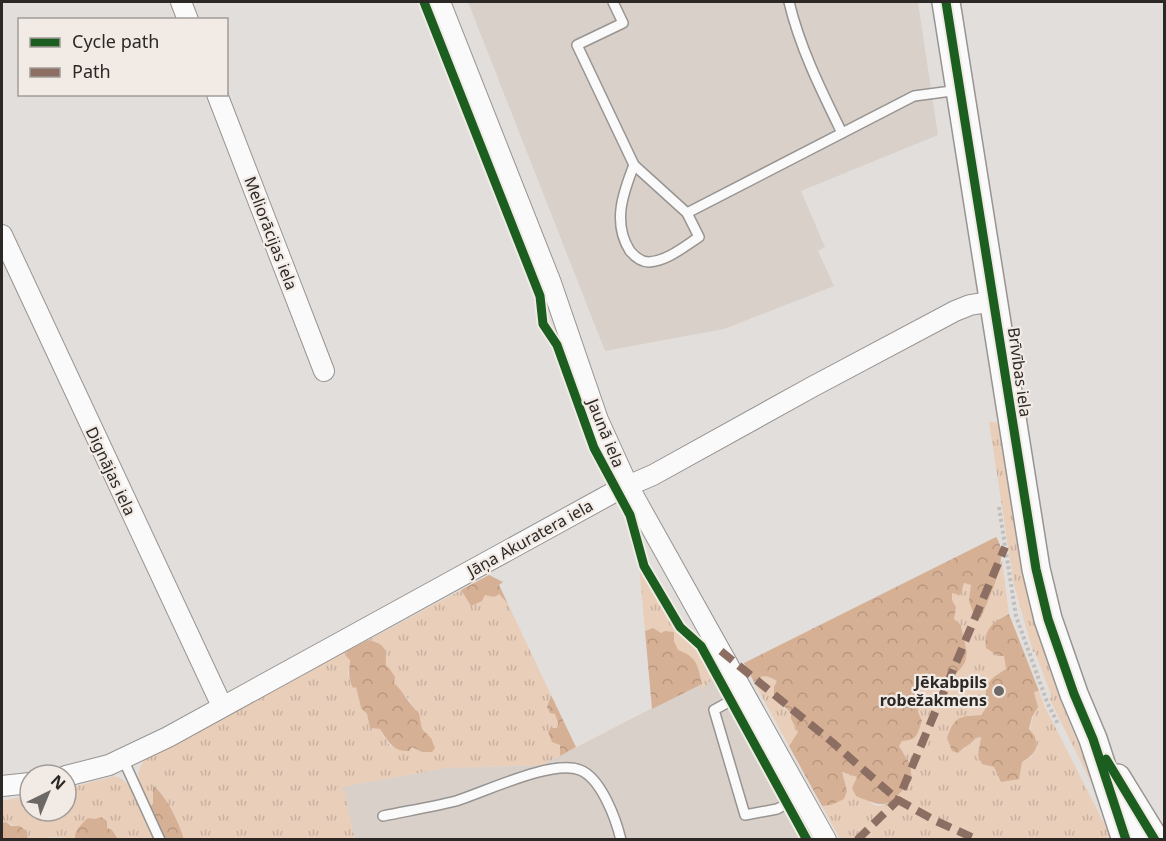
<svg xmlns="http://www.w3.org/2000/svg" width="1166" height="841" font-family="'Noto Sans',sans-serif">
	<defs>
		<pattern id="grass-tufts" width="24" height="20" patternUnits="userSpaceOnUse" patternTransform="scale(1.5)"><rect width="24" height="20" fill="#e9ceba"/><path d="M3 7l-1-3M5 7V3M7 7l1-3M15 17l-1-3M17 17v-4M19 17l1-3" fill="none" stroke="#c8b1a0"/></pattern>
		<pattern id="forest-crowns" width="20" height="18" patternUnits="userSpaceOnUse" patternTransform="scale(1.5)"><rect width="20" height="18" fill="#d6b094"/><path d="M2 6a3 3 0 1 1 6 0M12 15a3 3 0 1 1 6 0" fill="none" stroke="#b8977f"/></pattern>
	</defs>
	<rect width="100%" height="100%" fill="#e2dedb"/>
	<g fill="#d9d0c9">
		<polygon points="468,2 918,2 938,135 801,191 825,247 818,251 834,286 724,329 605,351"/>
		<polygon points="714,676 799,839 355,839 342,787 445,768 542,765"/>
	</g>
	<g fill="url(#grass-tufts)">
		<path d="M989 422H996L1001 430C1011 502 1020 575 1042 646 1060 707 1088 765 1112 824L1049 698 1052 697 1035 652H1033L1014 585Z"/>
		<path d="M1002 561 1009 614 999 618 1006 669 997 674 985 693 987 706 980 715H969L963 746 972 743 976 738 981 737 978 755 1022 762 1032 756C1030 737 1028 724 1038 707L1034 692 1039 691 1044 705 1109 833 1110 839H840L822 806 831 805 847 791 841 772 858 777C861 784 863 794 868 800 882 818 903 790 912 780L910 764 899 746 918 712 920 703 913 689 921 684 934 685 962 639 961 625 953 619 956 607 952 600V593L964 583 971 585 981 617Z"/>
		<path d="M639 564 676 629 697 647 714 677 702 690C701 670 698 657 678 650L674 641 653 628 645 631Z"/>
		<path d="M461 590 471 606 485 595 499 594 508 604 551 695 547 707C550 709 553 711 555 714 558 718 561 750 560 756L542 765 445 768 343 787 355 840 184 839C178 821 168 798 154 785L153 805 150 806C142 789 131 775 146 758L347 651 346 656 350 659 348 673 351 685 356 686 361 708 367 714 370 728 380 729 390 746 412 747 422 752 431 738 422 729 419 713 412 707 410 701 394 683 385 666 379 643 368 640Z"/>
		<polygon points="767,675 777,681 781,706 791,713 791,719 798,732 789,746 754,682 760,677"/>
		<path d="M114 776C136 780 146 821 153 839H118L112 830 75 835V839L52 837 44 839H28L27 832 6 822 2 823V801L30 795V811H66V789Z"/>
	</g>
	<g fill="url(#forest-crowns)">
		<path d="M996 537C1011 557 989 596 981 618L974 615 969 601 971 585 964 583 960 595 952 593V600L956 607 954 619 961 625C962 634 968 649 966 658 964 670 947 682 935 685 924 687 924 682 913 689L920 703 918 712 922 721C917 735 917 740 902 741L899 746 910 764 912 780C887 807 890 810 856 796L852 788 857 777 842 772 847 791 844 799 831 805 822 806 789 746 798 732 791 719V713L774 697V687L777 681C767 675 762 674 754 682L744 663Z"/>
		<polygon points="489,575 503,582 499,585 508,604 499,594 494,597 485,595 482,601 471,606 461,590"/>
		<path d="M1009 614 1039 691 1034 692 1038 707 1032 717 1029 729C1042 743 1037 753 1022 762L1019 779 1001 782 994 767 982 764 978 755 981 737 976 738C971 745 964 746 958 753L952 751 947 738C954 717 959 716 981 715L987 706C983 686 988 679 1006 669L1004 656H998L986 648C983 630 993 621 1009 614Z"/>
		<path d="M653 628 661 633 665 631 674 632V641L678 650C697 657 698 665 702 684L652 709 645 631Z"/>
		<path d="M368 640C386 644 386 649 386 666L389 668 395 677 394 683C404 692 409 705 419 713L422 729 431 738 435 748 432 752H422L412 747 409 751C393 752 388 741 380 729L370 728 367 714 361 708 356 687 353 688C348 679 349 670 350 660L346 656 347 651Z"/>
		<polygon points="551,695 576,747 560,756 560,745 552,742 548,732 551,728 557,728 558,723 555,714 550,713 547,707"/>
		<path d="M153 785C168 798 178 821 184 839H163L150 806 153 804Z"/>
		<path d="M101 817 107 821V828L112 830 118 839H75C74 830 82 824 88 818L95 819Z"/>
		<polygon points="6,822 11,826 20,826 27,832 28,839 2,839 2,823"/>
	</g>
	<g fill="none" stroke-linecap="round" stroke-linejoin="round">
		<g stroke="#979492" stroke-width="12">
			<g id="service">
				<polyline points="613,2 623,23 577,45 634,165 687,213 914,96 959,90"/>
				<path d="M789 2C800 48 821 90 842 133"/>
				<path d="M634 165C623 193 612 223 630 251 635 257 641 262 649 262 667 261 685 246 699 237L687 213"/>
				<polyline points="745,693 714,710 745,815 777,809 802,796"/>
				<polyline points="123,759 160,840"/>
				<path d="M383 816C407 811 432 807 456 801 485 792 552 759 580 770 601 778 616 819 621 840"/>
			</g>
		</g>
		<g stroke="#979492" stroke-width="22">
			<g id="minor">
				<polyline points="181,2 188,20"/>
				<polyline points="440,2 551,283 598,420 628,486 826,840"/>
				<polyline points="217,94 324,371"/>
				<polyline points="2,235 222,706"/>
				<polyline points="66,776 109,765 168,737 616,491 653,475 812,387 955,311 970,305 995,301"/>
				<polyline points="2,786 30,783"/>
			</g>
		</g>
		<g stroke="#979492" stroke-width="30">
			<g id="secondary">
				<polyline points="946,2 1036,569 1048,619 1074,694 1093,739 1126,840"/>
				<polyline points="1117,778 1155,840"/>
			</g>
		</g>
		<polyline stroke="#c0bfbe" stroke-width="4" stroke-dasharray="3 3" stroke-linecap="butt" points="999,507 1016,616 1047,702 1058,724"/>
		<use href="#service" stroke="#fbfafa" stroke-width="9"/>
		<use href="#minor" stroke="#fbfafa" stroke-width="20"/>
		<use href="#secondary" stroke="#fbfafa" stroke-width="27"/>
		<g stroke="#8d6e63" stroke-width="8" stroke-dasharray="15 8" stroke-linecap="butt">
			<polyline points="721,651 832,742 898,800 936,821 978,840"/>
			<polyline points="857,840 898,800 1005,547"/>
		</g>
		<g stroke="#f2eae5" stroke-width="13">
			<g id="cycleway">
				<polyline points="424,2 540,296 543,324 557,345 594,448 630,515 644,566 680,627 701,646 807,840"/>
				<polyline points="946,2 1036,569 1048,619 1074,694 1093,739 1126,840"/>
				<polyline points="1106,759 1155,840"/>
			</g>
		</g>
		<use href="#cycleway" stroke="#1b5e20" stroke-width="9"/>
	</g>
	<circle fill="#6b6865" stroke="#f2eae5" stroke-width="2" cx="999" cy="691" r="6"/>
	<g text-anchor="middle" stroke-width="4.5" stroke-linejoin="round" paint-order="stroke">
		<g font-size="16" fill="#2b2826" stroke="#f2eae5">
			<text transform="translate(271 233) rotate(69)" y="6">Meliorācijas iela</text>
			<text transform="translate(1020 372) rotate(82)" y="6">Brīvības iela</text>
			<text transform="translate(606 433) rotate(68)" y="6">Jaunā iela</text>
			<text transform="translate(111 471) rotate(65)" y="6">Dignājas iela</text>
			<text transform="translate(530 538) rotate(-29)" y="6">Jāņa Akuratera iela</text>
		</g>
		<g font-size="16" font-weight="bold" fill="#2b2826" stroke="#f2eae5" text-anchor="end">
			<text x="987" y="688">Jēkabpils<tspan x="987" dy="18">robežakmens</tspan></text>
		</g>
	</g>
	<rect width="1166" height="841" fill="none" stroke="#2b2826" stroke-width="6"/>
	<rect x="18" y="18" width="210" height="78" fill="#f2eae5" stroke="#a29c99" stroke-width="1.5"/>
	<rect x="30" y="38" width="30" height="9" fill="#1b5e20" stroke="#a29c99" stroke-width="1.5"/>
	<text x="72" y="48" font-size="18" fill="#2b2826">Cycle path</text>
	<rect x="30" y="68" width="30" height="9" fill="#8d6e63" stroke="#a29c99" stroke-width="1.5"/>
	<text x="72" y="78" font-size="18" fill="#2b2826">Path</text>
	<g transform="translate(48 793) rotate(43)"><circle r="28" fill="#f2eae5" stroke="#a29c99" stroke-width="1.5"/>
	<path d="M0-4.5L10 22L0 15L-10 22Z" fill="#6b6865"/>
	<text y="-9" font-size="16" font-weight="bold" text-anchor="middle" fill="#2b2826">N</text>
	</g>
</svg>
